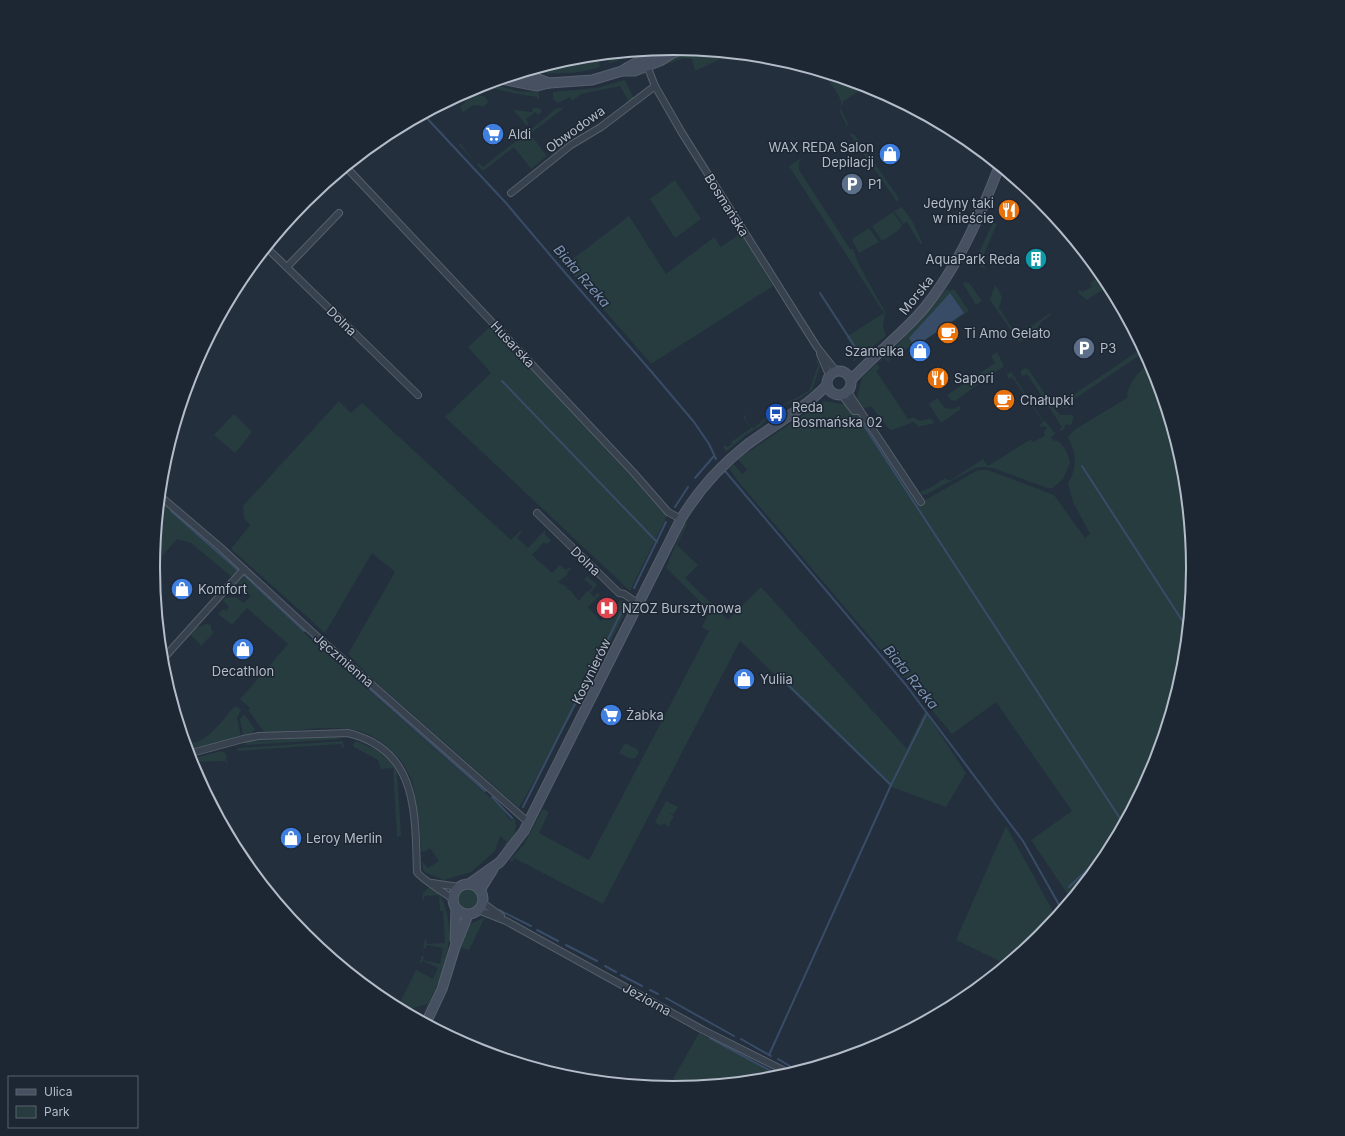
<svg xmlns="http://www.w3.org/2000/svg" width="1345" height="1136" font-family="Inter,sans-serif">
	<rect width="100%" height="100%" fill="#242f3e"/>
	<g fill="#263c3f">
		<polygon points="696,50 731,54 695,71 692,59 684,58 664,65 663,62"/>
		<polygon points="645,51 604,65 604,64 609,63 607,58 604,58 604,55"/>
		<path d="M597 55 600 67C577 75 551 74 527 72L571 58Z"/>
		<path d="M822 73 866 86 843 102 841 109 848 124 846 129C848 123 843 120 841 114 839 110 842 106 841 102 838 91 829 82 822 73Z"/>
		<polygon points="625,80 634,99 629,102 620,86 581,94 572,101 570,97 558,103 553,99 553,92 597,88"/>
		<polygon points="489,83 517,91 539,92 539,102 537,97 512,93 488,87 485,91 475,87"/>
		<path d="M469 91 485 97 488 102 484 107C474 102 470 107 463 113L460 107 471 96Z"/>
		<polygon points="565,107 530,134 547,156 531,169 514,147 483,171 459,145 460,143 477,165 479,163 483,167 544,119 555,109"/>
		<polygon points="533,108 539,108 542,112 538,115 535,112 526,119 528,123 527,126 513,110 532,112"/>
		<polygon points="849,133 855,135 898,197 898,203"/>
		<polygon points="802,158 799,162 799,170 850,249 853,249 858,263 885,312 883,327 886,336 854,361 852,361 859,356 846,337 884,313 789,166"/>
		<polygon points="675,180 701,219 675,238 650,199"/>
		<polygon points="902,207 912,221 922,242 921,245 907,222 903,224 894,211"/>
		<polygon points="893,212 902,225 899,230 882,241 872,226"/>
		<polygon points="629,216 666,274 714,237 721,247 741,233 773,286 651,364 565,265"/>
		<polygon points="993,222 997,224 983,256 985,269 980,266 979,253"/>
		<polygon points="869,228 879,242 859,253 852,239"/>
		<polygon points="1098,278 1105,287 1104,289 1087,300 1077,292 1080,290 1082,292 1092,287 1090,283"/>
		<polygon points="962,282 969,283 982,301 976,305"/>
		<path d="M995 285C1002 295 1003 297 999 308L1017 336 1050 313 1051 315 1041 322 1035 333 1019 342 990 300Z"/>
		<polygon points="946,289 950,291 954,289 969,311 911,350 906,347 906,350 897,350 896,346 922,319"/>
		<polygon points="492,325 667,516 630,591 445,417 491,373 468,347"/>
		<polygon points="1140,344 1143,353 1070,402 1067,406 1068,408 1061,407 1056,401 1060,398 1063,402 1141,349 1138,345"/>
		<polygon points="997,352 1004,366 955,401 951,400 947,395 995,363 991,356"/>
		<polygon points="887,354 889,355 890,360 888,362 884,358 877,364 880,368 876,371 908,419 913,417 920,421 931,418 935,423 918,427 914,422 892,430 889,429 871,406 862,409 857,399 862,377"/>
		<polygon points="815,357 820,366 812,390 802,397 777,409 759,427 747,434 727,451 725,450 723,447 725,445 727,447 732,444 731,442 751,428 743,417 748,414 745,418 751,427 754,428 777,408 809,391 818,366"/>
		<path d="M1149 362 1153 369 1183 467 1192 568 1182 670 1153 767 1105 857 1071 899 1031 840 1072 811 996 702 952 734 737 480 729 468 734 464 742 474 747 470 738 459 824 401 847 405 856 415 860 414 920 503 978 470H988L1054 495 1085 538 1090 534 1073 502 1068 484C1077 466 1077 456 1068 437L1074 430 1127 398C1127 384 1139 372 1149 362Z"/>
		<polygon points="1026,368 1029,370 1057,412 1061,415 1072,415 1074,418 1070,426 1068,424 1064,426 1065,429 1059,431 1062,427 1027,374 1023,376 1021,374 1021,370"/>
		<path d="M1011 372 1044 422 1045 421 1055 433V434L1051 437 1053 441 1056 440C1065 445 1068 454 1070 463L1063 479 1053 488H1047L993 468 983 467 975 468 927 494 922 495 920 492 930 488 945 478 948 480H951L983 459 988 466 1031 439 1033 442 1045 436 1044 431 1047 429 1045 426 1041 427 1039 425 1043 422 1012 377 1008 379 1007 374Z"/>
		<polygon points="937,398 945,408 953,409 960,406 961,409 941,423 929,404"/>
		<polygon points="339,401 351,413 362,403 511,540 520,531 522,532 517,538 528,548 545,530 545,535 551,540 547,544 544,542 532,555 552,573 560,565 566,570 569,567 572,570 569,570 567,573 568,574 558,582 568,588 567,590 570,590 579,601 587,591 588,592 593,587 584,579 587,576 597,585 590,593 594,597 598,593 600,595 588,607 601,621 621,600 624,601 627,609 595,672 587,673 583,678 585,690 519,808 370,677 348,654 395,572 372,553 325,633 231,549 250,525 244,518 243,506"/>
		<polygon points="233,415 235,415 252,432 235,453 214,435"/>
		<polygon points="159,499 239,569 239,572 233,578 191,543 177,539 153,566"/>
		<polygon points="685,523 687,524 677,545 698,565 685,578 728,620 761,587 907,749 925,711 966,773 946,807 891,787 740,641 603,904 514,858 512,862 510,860 524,844 543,809 549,812 539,833 589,860 710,629 708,631 702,627 710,611 666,568"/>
		<path d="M243 575 316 644 502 808 509 819 512 820 514 818C520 828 511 845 500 848L507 842 500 836 495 851 471 872 444 880 426 873 423 870 422 861 428 868 439 861 430 848 424 852 421 851 419 821H417C416 808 416 794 412 782 404 756 376 732 349 729 322 726 293 731 266 733 261 730 253 716 248 710L250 708 240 699 288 644 247 608 232 625 218 614 223 609 226 611 229 607 223 601 225 598 235 597 244 603 251 596 236 583Z"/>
		<polygon points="206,624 211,625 211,630 214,632 201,646 190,634 195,628"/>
		<path d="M234 707H237L241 710 237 718 241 736 187 751 184 742C204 749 223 719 234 707Z"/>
		<polygon points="244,714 255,729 252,733 243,735 240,719"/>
		<polygon points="334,736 342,739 247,745 246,742"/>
		<polygon points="343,741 344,748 342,748 341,744 237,751 238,748"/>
		<polygon points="356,741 377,750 391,763 397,772 401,836 397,837 393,768 381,769 378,760 354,747 353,744"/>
		<polygon points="625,743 637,749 639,753 635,758 631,759 619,753"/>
		<polygon points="222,751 226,754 227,765 225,761 191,762 190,759"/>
		<polygon points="666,801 678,807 674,814 669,813 674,816 668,827 664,823 661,826 655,822"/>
		<path d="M1006 826 1054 913C1049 935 1023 950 1006 964L956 940Z"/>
		<path d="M428 888C438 888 441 896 444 904 459 944 438 984 421 1020L427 1004 404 1011 399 1005 416 970 433 979 438 968 423 961 419 964 422 956H424L423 960 440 964 443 948 427 945 425 949 423 947 425 940 426 939 427 944 445 943 443 911H440L439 895 424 896V900L422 899 423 893Z"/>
		<circle cx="468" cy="899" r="10"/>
		<polygon points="485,917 469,950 461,948 467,926"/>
		<polygon points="699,1033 782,1076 774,1078 668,1088"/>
	</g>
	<polygon fill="#394c67" points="950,293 964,313 914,347 909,338"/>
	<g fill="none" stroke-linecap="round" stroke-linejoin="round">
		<g stroke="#394c67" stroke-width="2">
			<polyline points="605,56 614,54"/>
			<polyline points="536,69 553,68 597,58"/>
			<polyline points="423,114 506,203 561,268 650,370 694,422 709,444 716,459"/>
			<polyline points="820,293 859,353"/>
			<polyline points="502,381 657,542"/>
			<polyline points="859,418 1123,823"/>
			<polyline points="1082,466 1187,628"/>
			<polyline points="725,471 906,685 1023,841 1062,910"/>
			<polyline points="695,478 714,456"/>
			<polyline points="675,507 688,487"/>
			<polyline points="171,511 238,570"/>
			<polyline points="244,575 304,631"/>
			<polyline points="634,588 666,522"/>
			<polyline points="313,639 485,791"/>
			<polyline points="593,669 624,607"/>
			<polyline points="778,675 891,785"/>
			<polyline points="492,797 512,818"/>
			<polyline points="523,807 583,688"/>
			<polyline points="1069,887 1108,850"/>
			<polyline points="499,910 531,926"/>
			<polyline points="537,930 558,941"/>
			<polyline points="566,945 597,961"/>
			<polyline points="605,966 616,972"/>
			<polyline points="621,975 642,986"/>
			<polyline points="650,990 658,994"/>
			<polyline points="666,998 734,1036"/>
			<polyline points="710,1038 780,1076"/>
			<polyline points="741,1039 771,1056"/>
			<polyline points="769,1055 891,785 927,713"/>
			<polyline points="778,1059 798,1071"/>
		</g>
		<g stroke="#565f6c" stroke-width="8">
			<g id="street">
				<polyline points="646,63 655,86 682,133 817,347 836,371"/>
				<polyline points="346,167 633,472 668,512 681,519"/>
				<polyline points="511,193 571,145 601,127 655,86"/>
				<polyline points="266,247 418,395"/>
				<polyline points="287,267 339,213"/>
				<polyline points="820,354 829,375"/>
				<polyline points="847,391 921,502"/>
				<polyline points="841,394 854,411 860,411"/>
				<polyline points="160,496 220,547 312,632 529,823"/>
				<polyline points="537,513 619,593 624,594 639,604"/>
				<polyline points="162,660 244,569"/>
				<path d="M188 754 243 739 259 736 348 733C418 750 415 812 417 872 420 878 445 893 453 899"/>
				<polyline points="432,883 459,887"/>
				<polyline points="483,903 501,916"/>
				<polyline points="478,910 506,921 703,1030 789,1073"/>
			</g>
		</g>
		<g stroke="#565f6c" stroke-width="11">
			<g id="secondary">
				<path d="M622 71C637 61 653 55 671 54"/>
				<polyline points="514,75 538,79 549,83"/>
				<polyline points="501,79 537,86 549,83 592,80 622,71 635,71 660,61 671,54 683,49"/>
				<circle cx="839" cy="383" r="12"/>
				<path d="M851 380C875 354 904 333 926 306 959 264 980 216 999 167"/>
				<circle cx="468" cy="899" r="15"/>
				<path d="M469 884 500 862 524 831 681 519C699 489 721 465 748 444 775 424 804 409 827 385"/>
				<polyline points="480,890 493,869"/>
				<polyline points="455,940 456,909"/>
				<polyline points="426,1023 442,989 455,947 468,915"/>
			</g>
		</g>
		<use href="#street" stroke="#38414e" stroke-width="6"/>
		<use href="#secondary" stroke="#465061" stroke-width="9"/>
	</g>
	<defs>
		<g id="supermarket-disc" transform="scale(1.15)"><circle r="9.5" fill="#3f7fe0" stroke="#1d2633"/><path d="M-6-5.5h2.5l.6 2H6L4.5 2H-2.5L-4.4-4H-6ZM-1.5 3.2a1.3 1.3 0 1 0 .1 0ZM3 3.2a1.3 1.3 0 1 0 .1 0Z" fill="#fff"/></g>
		<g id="shop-disc" transform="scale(1.15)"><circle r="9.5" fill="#3f7fe0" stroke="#1d2633"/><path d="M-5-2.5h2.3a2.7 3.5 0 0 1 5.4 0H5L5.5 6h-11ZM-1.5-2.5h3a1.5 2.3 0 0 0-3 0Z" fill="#fff"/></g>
		<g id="parking-disc" transform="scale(1.15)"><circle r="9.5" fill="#5c6f8a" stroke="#1d2633"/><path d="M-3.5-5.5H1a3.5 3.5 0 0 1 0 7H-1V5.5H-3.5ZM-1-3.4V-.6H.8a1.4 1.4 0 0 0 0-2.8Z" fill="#fff"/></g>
		<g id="restaurant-disc" transform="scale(1.15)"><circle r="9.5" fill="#e8710a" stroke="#1d2633"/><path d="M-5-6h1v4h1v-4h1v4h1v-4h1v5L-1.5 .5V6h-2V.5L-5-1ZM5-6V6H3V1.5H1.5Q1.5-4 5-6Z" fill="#fff"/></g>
		<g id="building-disc" transform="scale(1.15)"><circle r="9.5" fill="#0f9aa8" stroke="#1d2633"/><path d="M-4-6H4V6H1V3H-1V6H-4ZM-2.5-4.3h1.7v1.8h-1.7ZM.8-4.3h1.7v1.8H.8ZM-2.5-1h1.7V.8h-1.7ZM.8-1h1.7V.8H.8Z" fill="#fff"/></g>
		<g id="cafe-disc" transform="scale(1.15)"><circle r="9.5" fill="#e8710a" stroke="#1d2633"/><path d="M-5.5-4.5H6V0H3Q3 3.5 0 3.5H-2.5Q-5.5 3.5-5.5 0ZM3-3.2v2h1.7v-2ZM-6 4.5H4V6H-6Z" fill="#fff"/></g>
		<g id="bus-disc" transform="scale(1.15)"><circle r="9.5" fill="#1a4fb4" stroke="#1d2633"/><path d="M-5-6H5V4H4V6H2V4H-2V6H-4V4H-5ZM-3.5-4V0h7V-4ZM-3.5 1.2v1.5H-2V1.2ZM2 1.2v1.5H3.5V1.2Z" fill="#fff"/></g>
		<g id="hospital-disc" transform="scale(1.15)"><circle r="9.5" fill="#e0444e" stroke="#1d2633"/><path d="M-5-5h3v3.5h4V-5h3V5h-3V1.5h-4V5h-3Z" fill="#fff"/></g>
	</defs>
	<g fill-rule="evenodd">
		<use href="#supermarket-disc" x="493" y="134"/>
		<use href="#shop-disc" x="890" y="154"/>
		<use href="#parking-disc" x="852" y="184"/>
		<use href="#restaurant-disc" x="1009" y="210"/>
		<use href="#building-disc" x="1036" y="259"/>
		<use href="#cafe-disc" x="948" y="333"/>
		<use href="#parking-disc" x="1084" y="348"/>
		<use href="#shop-disc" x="920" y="351"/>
		<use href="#restaurant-disc" x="938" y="378"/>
		<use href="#cafe-disc" x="1004" y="400"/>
		<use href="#bus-disc" x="776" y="414"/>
		<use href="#shop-disc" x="182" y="589"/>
		<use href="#hospital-disc" x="607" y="608"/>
		<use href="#shop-disc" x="243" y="649"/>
		<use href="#shop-disc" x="744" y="679"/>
		<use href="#supermarket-disc" x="611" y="715"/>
		<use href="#shop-disc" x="291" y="838"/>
	</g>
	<g text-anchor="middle" stroke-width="3" stroke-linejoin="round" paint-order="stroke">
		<g font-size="13" fill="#b4bcc9" stroke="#1d2633">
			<text transform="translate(575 129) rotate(-36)" y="5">Obwodowa</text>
			<text transform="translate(727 205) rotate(58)" y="5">Bosmańska</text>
			<text transform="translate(916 295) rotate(-51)" y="5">Morska</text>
			<text transform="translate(342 321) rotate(44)" y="5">Dolna</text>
			<text transform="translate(513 344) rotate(47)" y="5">Husarska</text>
			<text transform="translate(586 561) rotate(44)" y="5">Dolna</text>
			<text transform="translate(344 660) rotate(41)" y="5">Jęczmienna</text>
			<text transform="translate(591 671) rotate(-64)" y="5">Kosynierów</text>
			<text transform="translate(647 999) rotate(29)" y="5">Jeziorna</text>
		</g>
		<g font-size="13" fill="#b4bcc9" stroke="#1d2633" text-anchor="start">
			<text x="508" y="139">Aldi</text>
			<text x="874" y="152" text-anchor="end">WAX REDA Salon<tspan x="874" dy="15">Depilacji</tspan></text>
			<text x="868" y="189">P1</text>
			<text x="994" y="208" text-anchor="end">Jedyny taki<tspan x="994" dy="15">w mieście</tspan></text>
			<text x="1020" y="264" text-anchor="end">AquaPark Reda</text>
			<text x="964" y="338">Ti Amo Gelato</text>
			<text x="1100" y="353">P3</text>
			<text x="904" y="356" text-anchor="end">Szamelka</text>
			<text x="954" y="383">Sapori</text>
			<text x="1020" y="405">Chałupki</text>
			<text x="792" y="412">Reda<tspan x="792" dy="15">Bosmańska 02</tspan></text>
			<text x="198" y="594">Komfort</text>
			<text x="622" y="613">NZOZ Bursztynowa</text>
			<text x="243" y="676" text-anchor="middle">Decathlon</text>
			<text x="760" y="684">Yuliia</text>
			<text x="626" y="720">Żabka</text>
			<text x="306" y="843">Leroy Merlin</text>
		</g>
		<g font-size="14" font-style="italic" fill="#7c92b1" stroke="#1d2633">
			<text transform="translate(582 276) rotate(49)" y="5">Biała Rzeka</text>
			<text transform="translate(911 677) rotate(51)" y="5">Biała Rzeka</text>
		</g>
	</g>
	<path d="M0 0H1345V1136H0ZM160 568a513 513 0 1 1 1026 0a513 513 0 1 1-1026 0Z" fill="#1d2633" fill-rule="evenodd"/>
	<path fill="none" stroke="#b4bcc9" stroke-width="2" d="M160 568a513 513 0 1 1 1026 0a513 513 0 1 1-1026 0Z"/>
	<rect x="8" y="1076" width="130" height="52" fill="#1d2633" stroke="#59626f"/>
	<rect x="16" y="1089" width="20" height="6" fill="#465061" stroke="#59626f"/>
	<text x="44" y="1096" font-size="12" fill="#b4bcc9">Ulica</text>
	<rect x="16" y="1106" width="20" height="12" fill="#263c3f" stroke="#59626f"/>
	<text x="44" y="1116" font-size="12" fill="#b4bcc9">Park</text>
</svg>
